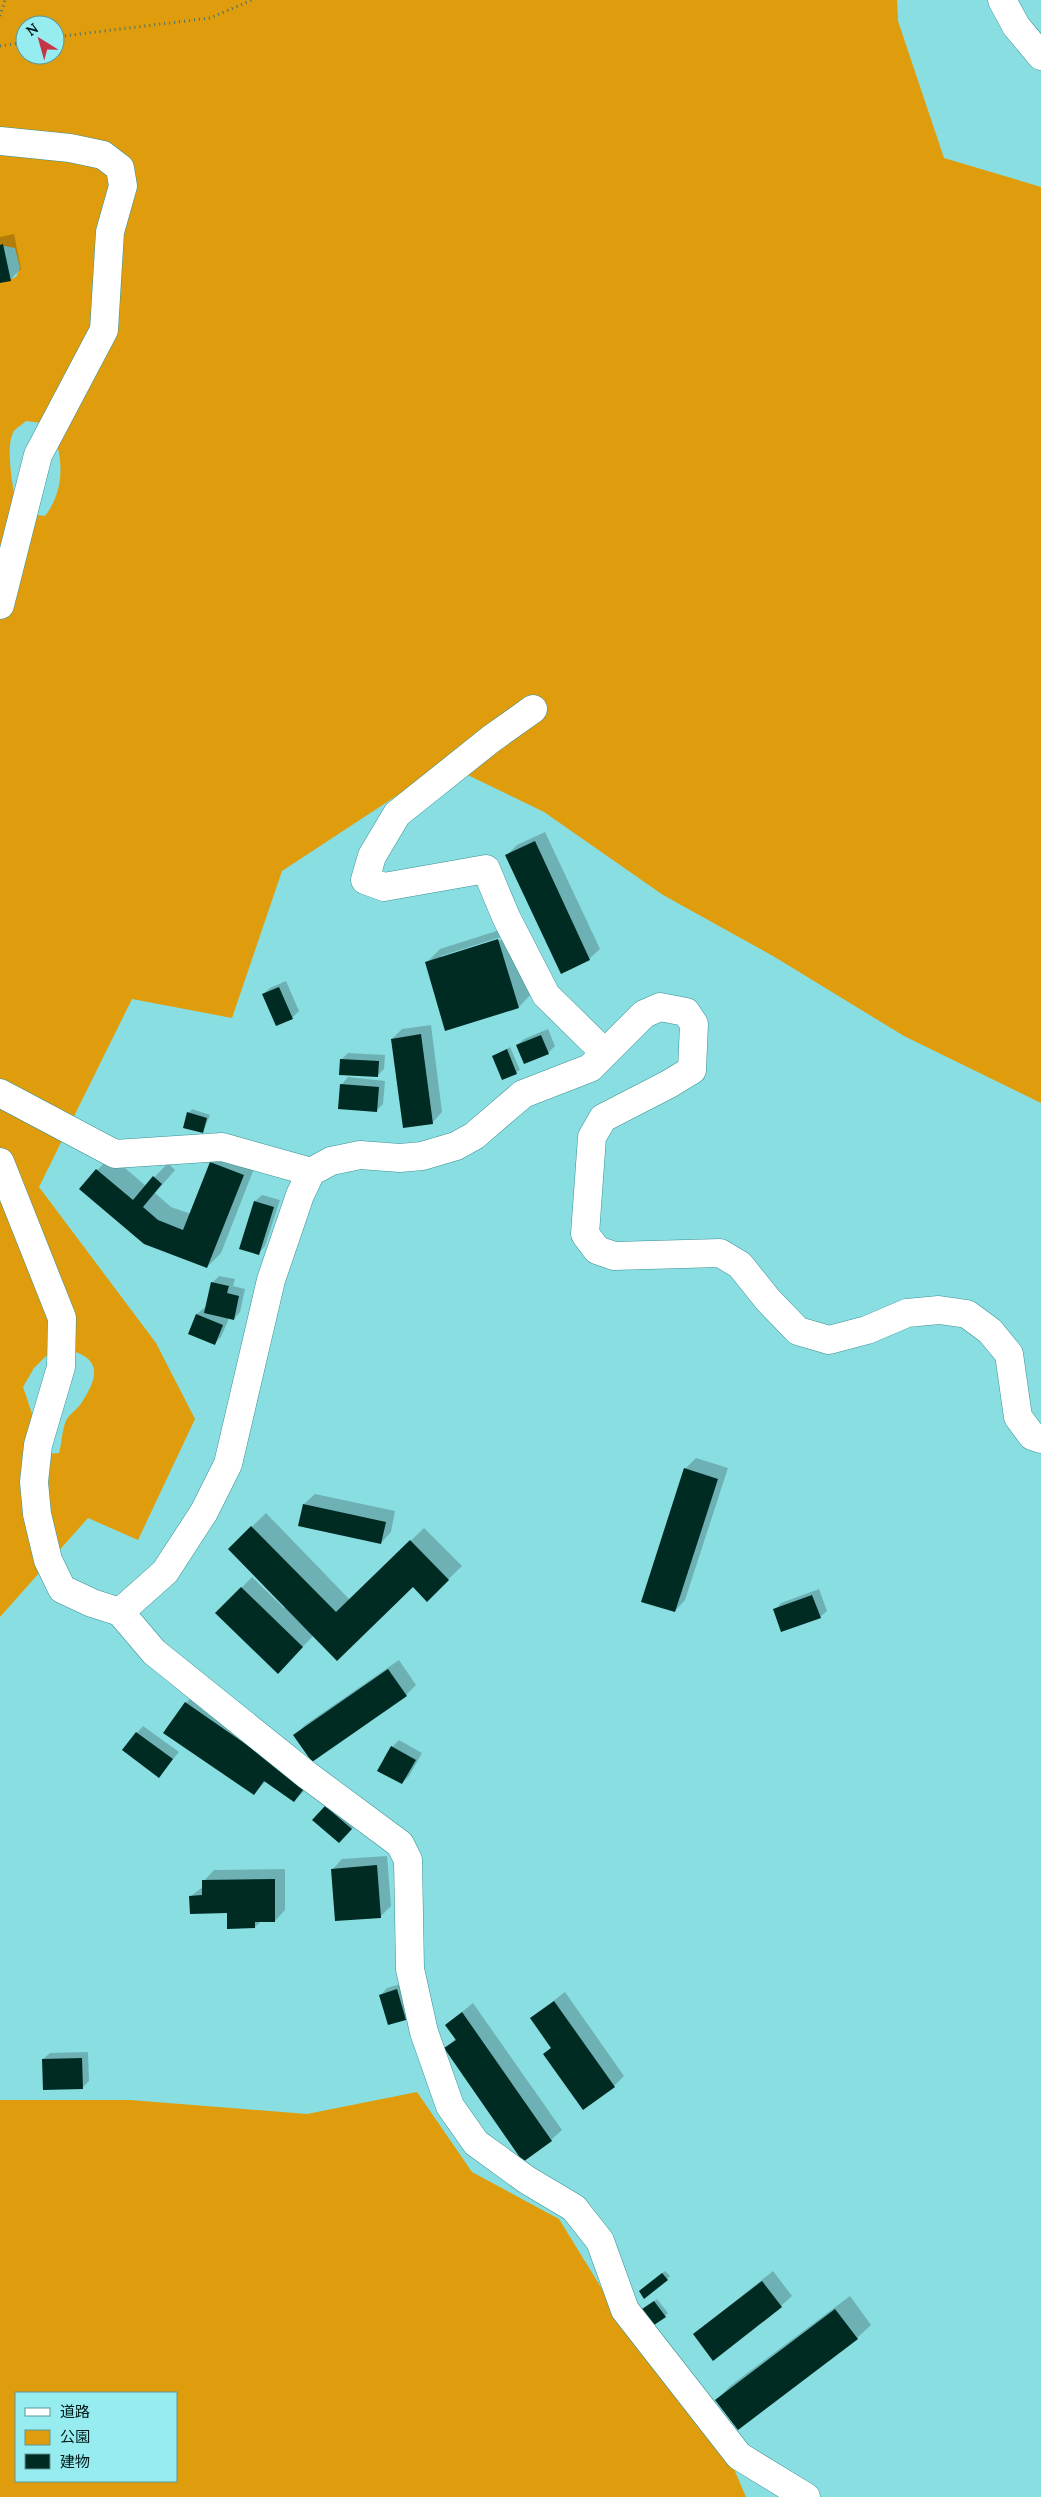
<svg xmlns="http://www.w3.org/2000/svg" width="1041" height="2497" font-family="Lora,'Noto Sans JP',serif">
	<rect width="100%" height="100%" fill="#89dee1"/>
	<g fill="#df9d0d" fill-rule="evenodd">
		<path d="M0 0H897L898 21 944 158 1041 187V1103L904 1036 773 956 663 895 544 812 445 764 282 871 232 1018 132 999 39 1187 156 1343 195 1419 138 1540 88 1518 0 1617V283L16 277 20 268 15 248 0 245ZM25 25H55V55H25ZM26 421 49 424C64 453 66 489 45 516L18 513C14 495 4 446 14 431 17 427 23 424 26 421ZM73 1351C105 1361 95 1383 80 1405 76 1410 70 1414 67 1419 62 1427 62 1443 59 1453L46 1454C37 1432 31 1409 23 1387L34 1368 46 1356 63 1355Z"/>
		<path d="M417 2092 472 2172 559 2219 615 2310 734 2469 746 2497H0V2100H130L307 2114ZM16 2393H176V2481H16Z"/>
	</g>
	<g fill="#0003" fill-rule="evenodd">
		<polygon points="14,234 21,269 11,279 0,282 0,237"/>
		<polygon points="545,832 600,949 589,959 507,855 517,845"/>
		<path d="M512 926 532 993 519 1007 426 963 440 949ZM504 936V939L441 959V956Z"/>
		<polygon points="286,981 299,1011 292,1018 263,994 270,988"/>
		<polygon points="431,1025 442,1112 432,1123 392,1039 402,1029"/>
		<polygon points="548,1029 555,1046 548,1053 517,1045 524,1039"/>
		<polygon points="510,1047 520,1070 503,1079 493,1057"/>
		<polygon points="348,1053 385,1055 384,1069 377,1076 341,1060"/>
		<polygon points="348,1077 385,1081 383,1104 376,1111 342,1084"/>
		<polygon points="192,1109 210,1115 203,1132 189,1113"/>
		<polygon points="225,1149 257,1161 221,1253 207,1267 80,1188 111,1156 146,1186 168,1163 175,1170 155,1193 171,1207 191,1214 211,1163"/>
		<polygon points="262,1195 280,1200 265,1246 259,1253 241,1248 255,1201"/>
		<polygon points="219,1276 235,1279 233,1286 245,1289 240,1312 234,1319 229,1318 221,1337 214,1344 189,1334 197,1314 204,1308 206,1309 212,1283"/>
		<polygon points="696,1458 728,1468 685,1600 675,1611 685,1469"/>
		<polygon points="315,1494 395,1511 391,1532 381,1543 304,1504"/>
		<polygon points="266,1513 350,1600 424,1528 462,1566 427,1600 413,1586 314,1635 278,1672 217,1613 252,1577 284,1608 286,1607 229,1549"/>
		<polygon points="819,1589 827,1611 820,1617 775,1610 781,1603"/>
		<polygon points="399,1660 416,1685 406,1695 295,1735 305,1725"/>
		<polygon points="196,1692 305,1790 294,1801 266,1781 254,1794 165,1732 186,1703"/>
		<polygon points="143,1726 179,1752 159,1776 137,1733"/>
		<polygon points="399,1740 422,1753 409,1776 402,1783 392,1747"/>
		<polygon points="332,1800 358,1822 346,1835 314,1820"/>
		<polygon points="387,1856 391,1906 380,1917 332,1870 342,1859"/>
		<polygon points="285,1869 285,1910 275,1921 261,1921 255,1927 228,1912 191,1896 204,1886 204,1881 214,1870"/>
		<polygon points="404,1983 412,2012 405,2019 381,1995 387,1988"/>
		<polygon points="565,1992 624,2076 614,2086 545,2054 552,2047 531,2018"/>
		<polygon points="473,2003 562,2130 551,2140 445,2049 456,2038 446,2025"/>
		<polygon points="88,2052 89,2081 82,2088 43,2059 50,2053"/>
		<polygon points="665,2271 670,2276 667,2279 643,2288"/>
		<polygon points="773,2271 792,2296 781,2306 694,2334"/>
		<polygon points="850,2296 871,2325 857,2338 717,2400 730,2386"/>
		<polygon points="657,2299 668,2313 665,2316 647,2306"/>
	</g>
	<g fill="#002b23">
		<polygon points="3,244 11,281 0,283 0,245"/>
		<polygon points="535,841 590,960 561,974 505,855"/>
		<polygon points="498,939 519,1008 445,1031 425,962"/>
		<polygon points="279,987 293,1019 276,1026 262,994"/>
		<polygon points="421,1034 433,1124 403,1128 391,1039"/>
		<polygon points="541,1035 549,1054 524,1064 516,1045"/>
		<polygon points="507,1049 517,1074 502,1080 492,1056"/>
		<polygon points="340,1059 379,1061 378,1077 339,1075"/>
		<polygon points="340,1084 379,1087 377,1112 338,1109"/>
		<polygon points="187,1112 207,1118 203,1133 183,1128"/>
		<polygon points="210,1162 244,1175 207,1268 144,1244 79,1189 96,1169 133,1200 153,1176 162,1184 143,1207 158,1220 183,1230"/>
		<polygon points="254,1201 274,1207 259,1255 239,1249"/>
		<polygon points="211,1282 229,1286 227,1293 239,1296 234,1320 204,1313"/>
		<polygon points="196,1314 223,1325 215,1345 188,1334"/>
		<polygon points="684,1468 718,1479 675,1612 641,1602"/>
		<polygon points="303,1504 386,1522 381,1544 298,1526"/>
		<polygon points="251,1526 336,1612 410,1540 449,1580 427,1602 413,1587 337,1661 228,1549"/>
		<polygon points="241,1587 303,1647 278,1674 215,1613"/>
		<polygon points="812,1595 821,1618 781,1632 773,1609"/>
		<polygon points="388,1669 407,1696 312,1762 293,1735"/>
		<polygon points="185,1702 306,1786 294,1802 264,1781 254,1795 163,1733"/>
		<polygon points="136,1732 173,1759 159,1778 122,1750"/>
		<polygon points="391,1746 416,1760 402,1784 377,1771"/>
		<polygon points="325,1806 352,1829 339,1843 312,1820"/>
		<polygon points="377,1865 381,1918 335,1921 331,1869"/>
		<polygon points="275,1879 275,1922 255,1922 255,1928 227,1929 227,1913 190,1914 189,1896 202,1895 202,1880"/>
		<polygon points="397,1989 406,2020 388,2025 379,1995"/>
		<polygon points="554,2001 615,2087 583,2110 543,2054 551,2048 530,2018"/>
		<polygon points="462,2012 552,2141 523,2162 444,2048 456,2040 445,2025"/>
		<polygon points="82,2058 83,2089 43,2090 42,2059"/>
		<polygon points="662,2273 668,2280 644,2299 639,2291"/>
		<polygon points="762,2281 782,2307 713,2361 693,2334"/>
		<polygon points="654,2301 666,2317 654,2325 642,2309"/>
		<polygon points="835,2309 858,2339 738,2430 715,2400"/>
	</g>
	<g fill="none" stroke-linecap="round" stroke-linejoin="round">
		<g stroke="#399194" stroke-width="29">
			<g id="minor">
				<polyline points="1002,0 1016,26 1041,56"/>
				<polyline points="0,141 70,148 103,155 120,168 123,186 110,232 104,330 38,455 0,605"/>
				<polyline points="533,709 491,739 397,814 372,856 365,880 384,887 486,869 506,917 546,995 605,1053"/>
				<polyline points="0,1093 115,1154 222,1147 311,1172"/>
				<polyline points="0,1162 62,1318 61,1367 38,1445 34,1482 37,1514 48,1560 62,1589 92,1603 120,1612 154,1652 307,1775 400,1844 408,1860 410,1969 424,2032 450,2106 476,2143 527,2180 574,2208 600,2241 625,2310 739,2456 806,2497"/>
				<polyline points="120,1612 165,1572 204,1512 228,1464 271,1280 300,1195 311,1172 331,1161 360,1155 400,1158 422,1156 456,1146 474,1136 523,1094 590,1068 644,1014 660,1007 686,1012 694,1024 692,1070 669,1084 603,1118 592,1137 585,1234 597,1250 614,1256 720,1253 740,1265 768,1300 798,1331 829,1340 867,1330 907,1313 939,1310 967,1314 990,1331 1009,1354 1018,1417 1032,1436 1041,1439"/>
			</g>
		</g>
		<g stroke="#3e7375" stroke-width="3" stroke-dasharray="1 4" stroke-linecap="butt">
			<polyline points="0,16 5,0"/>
			<polyline points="55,37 210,18 252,0"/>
			<polyline points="0,46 25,42"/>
		</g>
		<use href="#minor" stroke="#fff" stroke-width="28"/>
	</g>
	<rect x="15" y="2392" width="162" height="90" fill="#96ecee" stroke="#5a989a"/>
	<rect x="25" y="2408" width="25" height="8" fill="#ffffff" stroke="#5a989a"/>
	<text x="60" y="2417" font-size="15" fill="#001a1b">道路</text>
	<rect x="25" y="2430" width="25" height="15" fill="#df9d0d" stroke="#5a989a"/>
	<text x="60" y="2442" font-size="15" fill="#001a1b">公園</text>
	<rect x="25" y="2454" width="25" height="15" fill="#002b23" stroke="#5a989a"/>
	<text x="60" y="2467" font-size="15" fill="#001a1b">建物</text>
	<g transform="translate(40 40) rotate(323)"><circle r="24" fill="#96ecee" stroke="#5a989a"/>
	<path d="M0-4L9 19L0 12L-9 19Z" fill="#c53548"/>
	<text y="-8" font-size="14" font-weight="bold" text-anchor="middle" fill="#001a1b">N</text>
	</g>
</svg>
